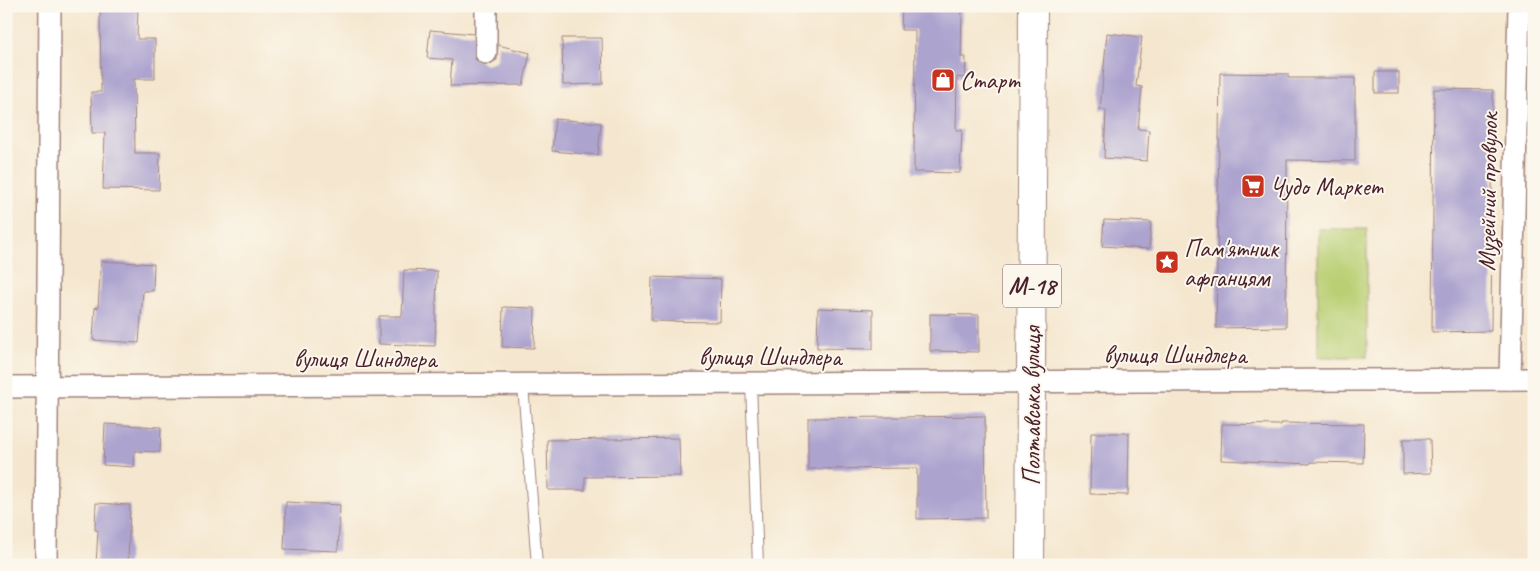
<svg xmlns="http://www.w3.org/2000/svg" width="1540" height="571" font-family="Caveat,sans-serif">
	<rect width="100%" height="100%" fill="#fbf7ec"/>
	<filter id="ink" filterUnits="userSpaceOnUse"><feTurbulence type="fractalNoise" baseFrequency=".02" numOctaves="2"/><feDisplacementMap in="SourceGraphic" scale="10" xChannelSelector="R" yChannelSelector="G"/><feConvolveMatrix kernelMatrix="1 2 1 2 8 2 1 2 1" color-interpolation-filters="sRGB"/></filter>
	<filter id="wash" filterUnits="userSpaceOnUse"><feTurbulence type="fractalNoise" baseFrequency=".0096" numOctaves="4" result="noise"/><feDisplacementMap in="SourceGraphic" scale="20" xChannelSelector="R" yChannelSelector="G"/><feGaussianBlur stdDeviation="1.12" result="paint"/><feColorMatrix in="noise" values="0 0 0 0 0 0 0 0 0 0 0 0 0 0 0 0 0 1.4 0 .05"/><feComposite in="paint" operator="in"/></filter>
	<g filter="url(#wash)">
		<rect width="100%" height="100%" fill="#f5e7cf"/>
		<rect fill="#b9cf73" stroke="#82774f" x="1318" y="229" width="49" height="128"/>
		<g id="blocks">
			<g fill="#aca3cf">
				<polygon points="100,6 138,6 137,39 155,39 155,79 134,79 135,153 160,153 159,190 103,189 105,133 92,133 91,92 101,92"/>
				<polygon points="902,6 962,6 961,57 966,57 965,78 957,77 956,130 962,130 960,173 914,172 915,30 901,30"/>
				<polygon points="430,30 474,34 475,59 486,65 497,60 498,45 530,53 523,85 450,86 452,60 427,58"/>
				<polygon points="1107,33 1142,37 1136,86 1142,87 1138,129 1149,130 1147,161 1104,158 1106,110 1100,110"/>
				<polygon points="562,38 602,38 603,84 563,85"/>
				<rect x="1375" y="72" width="24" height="21"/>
				<polygon points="1220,73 1288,74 1288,78 1355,78 1355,161 1287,160 1286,327 1216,328"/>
				<polygon points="1434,89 1493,90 1491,331 1432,332"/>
				<polygon points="555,119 601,123 598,155 552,151"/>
				<polygon points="1104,220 1151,222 1149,249 1102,246"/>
				<polygon points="101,261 154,264 153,291 143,291 139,343 93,340 95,307 98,308"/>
				<polygon points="404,270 437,271 435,346 379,344 379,316 402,316"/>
				<polygon points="652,277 721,279 720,322 651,321"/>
				<polygon points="503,307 535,308 534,348 502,347"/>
				<polygon points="818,308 873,310 873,349 817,348"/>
				<polygon points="930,314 979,315 979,352 930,351"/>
				<polygon points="985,416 986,518 917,519 917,468 808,469 808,418"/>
				<polygon points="1281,423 1364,424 1363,463 1311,462 1310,464 1221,460 1222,424 1281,425"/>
				<polygon points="105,424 161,427 160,452 135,451 134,467 103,465"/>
				<polygon points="1091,433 1129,433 1128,495 1090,494"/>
				<polygon points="679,438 680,476 585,477 585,490 548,490 547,440"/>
				<polygon points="1403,439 1430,439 1431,473 1403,474"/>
				<polygon points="286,502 340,505 338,551 284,549"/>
				<polygon points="96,503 130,505 128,565 96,565 98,530 95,530"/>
			</g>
		</g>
	</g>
	<g filter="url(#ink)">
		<use href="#blocks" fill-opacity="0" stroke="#a0837d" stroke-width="1"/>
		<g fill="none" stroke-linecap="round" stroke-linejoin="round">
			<g stroke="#a0837d" stroke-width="12">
				<g id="service">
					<polyline points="751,384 758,565"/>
					<polyline points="523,385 537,565"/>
				</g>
			</g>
			<g stroke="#a0837d" stroke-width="24">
				<g id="minor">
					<polyline points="486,53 486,6"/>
					<polyline points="1510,379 1519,6"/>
					<polyline points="6,387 1534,379"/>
					<polyline points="46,565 50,6"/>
				</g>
			</g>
			<g stroke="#a0837d" stroke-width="30">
				<polyline id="trunk" points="1030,565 1033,6"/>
			</g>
			<use href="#service" stroke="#fff" stroke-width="10"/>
			<use href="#minor" stroke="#fff" stroke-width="21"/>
			<use href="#trunk" stroke="#fff" stroke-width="28"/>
		</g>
	</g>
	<defs>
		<g id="shop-square" transform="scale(1.25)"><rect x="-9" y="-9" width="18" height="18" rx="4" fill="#c8321e" stroke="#fbf7ec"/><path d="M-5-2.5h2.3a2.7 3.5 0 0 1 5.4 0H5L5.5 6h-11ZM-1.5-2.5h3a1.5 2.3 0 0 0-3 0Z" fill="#fff"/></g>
		<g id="supermarket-square" transform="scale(1.25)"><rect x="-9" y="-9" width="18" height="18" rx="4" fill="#c8321e" stroke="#fbf7ec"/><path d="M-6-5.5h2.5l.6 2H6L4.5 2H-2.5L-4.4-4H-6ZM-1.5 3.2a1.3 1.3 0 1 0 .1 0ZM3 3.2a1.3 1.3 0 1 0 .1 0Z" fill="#fff"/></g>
		<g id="sight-square" transform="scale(1.25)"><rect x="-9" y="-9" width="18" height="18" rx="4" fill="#c8321e" stroke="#fbf7ec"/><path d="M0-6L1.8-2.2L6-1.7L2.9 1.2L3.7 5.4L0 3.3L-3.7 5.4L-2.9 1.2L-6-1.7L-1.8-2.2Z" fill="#fff"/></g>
	</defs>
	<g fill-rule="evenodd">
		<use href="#shop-square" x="943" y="80"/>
		<use href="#supermarket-square" x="1253" y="186"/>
		<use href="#sight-square" x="1167" y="262"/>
	</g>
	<g text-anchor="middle" stroke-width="4" stroke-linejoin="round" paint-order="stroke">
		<rect fill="#fbf7ec" stroke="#7f6065" stroke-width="1" x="1003" y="264.5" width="58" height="43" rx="4"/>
		<g font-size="24" font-weight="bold" fill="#4a1f2b">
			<text x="1032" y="294">М-18</text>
		</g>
		<g font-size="25" fill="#4a1f2b" stroke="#fbf7ec" text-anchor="start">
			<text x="960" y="89">Старт</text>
			<text x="1270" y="195">Чудо Маркет</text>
			<text x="1184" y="257">Пам'ятник<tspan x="1184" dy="29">афганцям</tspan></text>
		</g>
		<g font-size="25" fill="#4a1f2b" stroke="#fbf7ec">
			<text transform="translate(1487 192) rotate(-89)" y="9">Музейний провулок</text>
			<text x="1175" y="363">вулиця Шиндлера</text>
			<text x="770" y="365">вулиця Шиндлера</text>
			<text x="365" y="367">вулиця Шиндлера</text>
			<text transform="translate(1031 406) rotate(-90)" y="9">Полтавська вулиця</text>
		</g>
	</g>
	<rect width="1540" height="571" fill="none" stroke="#fbf7ec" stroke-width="25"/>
</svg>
